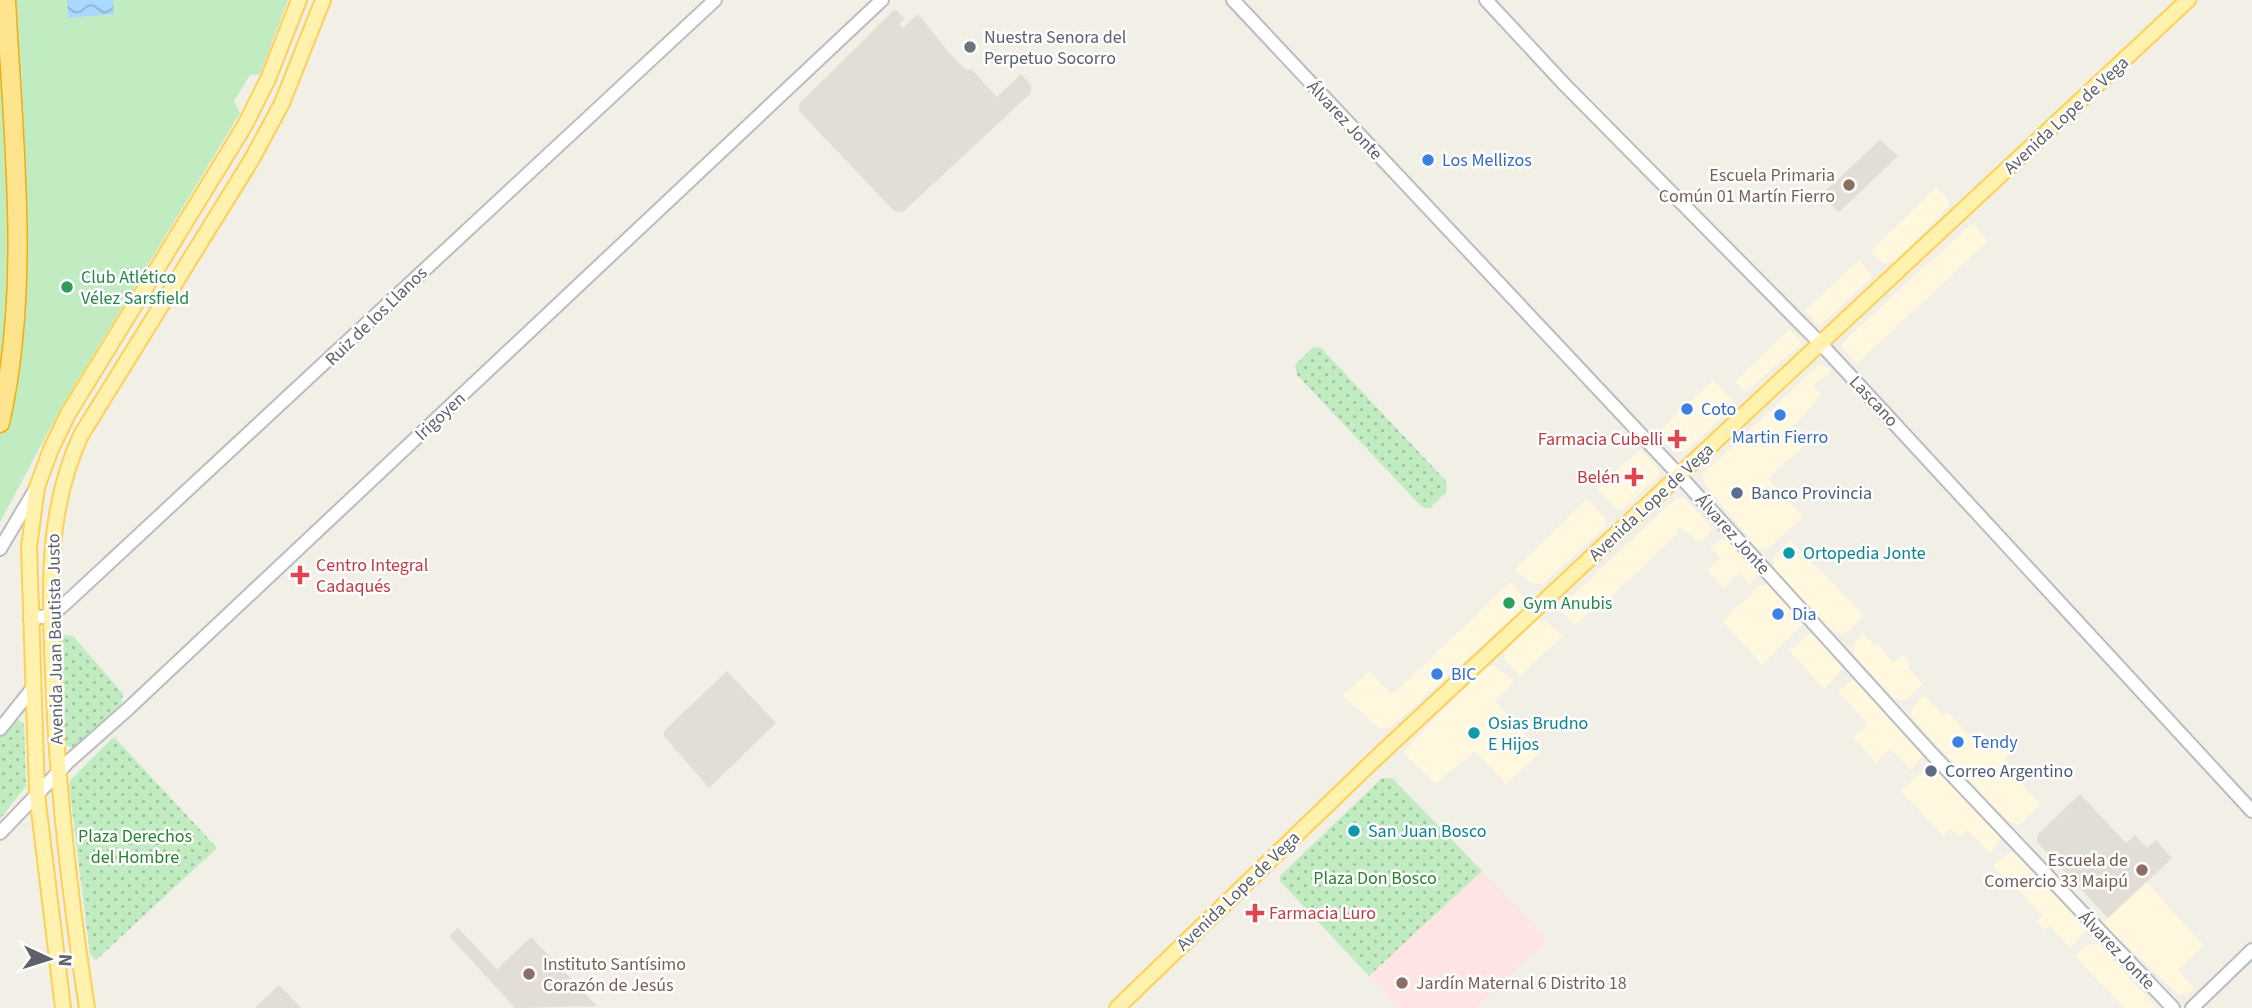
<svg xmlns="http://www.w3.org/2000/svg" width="2252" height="1008" font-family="'Source Sans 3',sans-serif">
	<defs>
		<pattern id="park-dots" width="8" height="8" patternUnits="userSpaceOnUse" patternTransform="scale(1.75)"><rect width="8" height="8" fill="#c1ebc1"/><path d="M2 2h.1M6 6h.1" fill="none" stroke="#a0c2a1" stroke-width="1.8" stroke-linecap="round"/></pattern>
		<pattern id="water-waves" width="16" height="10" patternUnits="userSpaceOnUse" patternTransform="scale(1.75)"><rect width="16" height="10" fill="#a9d9ff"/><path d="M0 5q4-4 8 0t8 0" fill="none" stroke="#8db3d2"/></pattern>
	</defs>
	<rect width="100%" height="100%" fill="#f1efe6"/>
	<g fill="#fff7de">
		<polygon points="1936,187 1949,200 1948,207 1896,262 1883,263 1870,251"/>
		<polygon points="1971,224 1975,225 1988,241 1857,364 1842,347 1842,343"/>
		<polygon points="1860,260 1873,277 1819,326 1805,310"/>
		<polygon points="1790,329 1800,340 1800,345 1745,392 1735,382"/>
		<polygon points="1820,364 1832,370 1813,386 1821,395 1789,431 1803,446 1768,479 1803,517 1769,548 1758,550 1703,481 1703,474"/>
		<polygon points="1713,380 1736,404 1685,452 1675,452 1657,433"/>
		<polygon points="1640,449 1659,470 1659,476 1622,510 1618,510 1597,489"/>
		<polygon points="1676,498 1685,498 1709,524 1711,532 1699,543 1680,527 1676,531 1677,534 1598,609 1595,607 1575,625 1563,613 1563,604"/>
		<polygon points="1587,499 1605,518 1606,526 1543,584 1532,583 1514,570"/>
		<polygon points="1725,537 1756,566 1757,574 1750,584 1739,573 1724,588 1707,571 1720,558 1710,547"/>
		<polygon points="1790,540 1864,616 1849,631 1841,634 1831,630 1774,569 1773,557"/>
		<polygon points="1510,582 1523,597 1521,610 1390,728 1378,728 1343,696 1369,671 1392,695"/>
		<polygon points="1767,584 1773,586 1804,623 1762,665 1722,621 1758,587"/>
		<polygon points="1536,621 1546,621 1563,636 1520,676 1505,660 1504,652"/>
		<polygon points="1816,633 1845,666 1824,689 1789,651 1807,634"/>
		<polygon points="1863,633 1876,646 1878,644 1893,663 1903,655 1911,664 1908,667 1923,684 1908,698 1901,701 1894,698 1854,655 1854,643"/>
		<polygon points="1494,665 1514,682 1495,701 1541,752 1506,784 1475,751 1435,784 1405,755 1405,749 1485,668"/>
		<polygon points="1858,679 1925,753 1911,770 1891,749 1876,763 1853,738 1868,724 1838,692 1850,681"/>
		<polygon points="1925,695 1943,715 1948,712 1971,738 1980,731 1998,746 2006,740 2014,749 2004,759 2012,767 2010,770 2040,804 2024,822 2017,825 2008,821 1913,719 1911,709"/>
		<polygon points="1936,764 2003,836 1990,854 1967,830 1959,837 1951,829 1943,836 1901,791 1926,767"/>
		<polygon points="2016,851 2085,923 2085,932 2070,948 2049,926 2045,930 2036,921 2043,915 1993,866 2008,853"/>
		<polygon points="2147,882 2204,946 2178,970 2194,988 2186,996 2178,994 2102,923"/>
		<polygon points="2088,944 2099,944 2157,1008 2124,1008 2075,956"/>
	</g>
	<g fill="#e2ded5">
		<polygon points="895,9 905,19 899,24 903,28 918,14 951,55 967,71 971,69 997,97 1021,74 1031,85 1031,93 903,212 894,211 799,111 799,104"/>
		<polygon points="1880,140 1898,156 1839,212 1821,195"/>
		<polygon points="727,671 776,723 709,788 664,736 664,731"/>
		<polygon points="2080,794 2126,843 2135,835 2147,848 2156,840 2172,858 2108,918 2037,842 2038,834"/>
		<polygon points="458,928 497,969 531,937 597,1006 515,1008 449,936"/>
		<polygon points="279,985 301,1008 255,1008"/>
	</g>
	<polygon fill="#fee5e3" points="1482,871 1544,935 1544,944 1475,1008 1399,1008 1369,976"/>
	<polygon fill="#c1ebc1" points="0,0 288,0 260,74 250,75 234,101 240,113 61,408 0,522"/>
	<g fill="url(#park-dots)">
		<polygon points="1320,347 1446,481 1447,491 1430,508 1422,507 1297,375 1295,365 1312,348"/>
		<polygon points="64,635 73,636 123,694 121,704 72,748 63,744 59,641"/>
		<polygon points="17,719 24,724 26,786 0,819 0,737"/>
		<polygon points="114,737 217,848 96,960 90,954 69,785 71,779"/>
		<polygon points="1382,778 1392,778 1482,871 1369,976 1280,881 1280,876"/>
	</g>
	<polygon fill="url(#water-waves)" points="67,0 113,0 114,14 68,18"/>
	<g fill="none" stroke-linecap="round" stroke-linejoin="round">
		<g stroke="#b9bcc1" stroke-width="16">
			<g id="minor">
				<polyline points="1233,0 1679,475 1932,754 2173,1008"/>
				<polyline points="1486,0 1564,84 1821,344 2252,811"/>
				<polyline points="0,549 35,490"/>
				<polyline points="30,618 51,616 67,602 715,0"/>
				<polyline points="0,729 32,689"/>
				<polyline points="0,833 68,762 129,708 882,0"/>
				<polyline points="2192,1008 2252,950"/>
			</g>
		</g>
		<g stroke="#ffd052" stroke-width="18">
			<g id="major">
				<polyline points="63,1008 37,794 29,547 37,487 51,449 68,414 245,125 268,79 299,0"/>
				<path d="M87 1008C70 898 57 787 53 675 50 592 45 513 81 435L252 159 282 103 323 0"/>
				<polyline points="1117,1008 1374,760 2188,0"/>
			</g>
		</g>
		<g stroke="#f8ac00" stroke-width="21">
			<path id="highway" d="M0 423C31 285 13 139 6 0"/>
		</g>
		<use href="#minor" stroke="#fff" stroke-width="12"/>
		<use href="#major" stroke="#fff2ae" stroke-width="14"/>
		<use href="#highway" stroke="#ffe490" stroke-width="18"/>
	</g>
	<circle fill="#6b7280" stroke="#fff" stroke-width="2.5" cx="970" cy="47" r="7"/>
	<g fill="#3f7fe0" stroke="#fff" stroke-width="2.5">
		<circle cx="1428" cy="160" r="7"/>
		<circle cx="1687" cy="409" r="7"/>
		<circle cx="1780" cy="415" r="7"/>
		<circle cx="1778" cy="614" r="7"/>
		<circle cx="1437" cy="674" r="7"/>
		<circle cx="1958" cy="742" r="7"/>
	</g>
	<g fill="#8d6e63" stroke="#fff" stroke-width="2.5">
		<circle cx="1849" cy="185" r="7"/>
		<circle cx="2142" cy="870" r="7"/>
		<circle cx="529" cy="974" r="7"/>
		<circle cx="1402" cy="983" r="7"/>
	</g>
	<g fill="#2e9e5b" stroke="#fff" stroke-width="2.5">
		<circle cx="67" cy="287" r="7"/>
		<circle cx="1509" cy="603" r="7"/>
	</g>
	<g fill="#e0444e" stroke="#fff" stroke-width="2.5">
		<path d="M1673.5 428.5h7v7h7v7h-7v7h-7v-7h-7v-7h7z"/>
		<path d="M1630.5 466.5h7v7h7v7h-7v7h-7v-7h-7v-7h7z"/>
		<path d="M296.5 564.5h7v7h7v7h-7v7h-7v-7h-7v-7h7z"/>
		<path d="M1251.5 902.5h7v7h7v7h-7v7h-7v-7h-7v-7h7z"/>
	</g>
	<g fill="#5c6f8a" stroke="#fff" stroke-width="2.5">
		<circle cx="1737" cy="493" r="7"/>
		<circle cx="1931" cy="771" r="7"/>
	</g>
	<g fill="#0f9aa8" stroke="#fff" stroke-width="2.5">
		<circle cx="1789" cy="553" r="7"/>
		<circle cx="1474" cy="733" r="7"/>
		<circle cx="1354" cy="831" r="7"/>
	</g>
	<g text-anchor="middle" stroke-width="5" stroke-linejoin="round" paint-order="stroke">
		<g font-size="18" fill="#5b616d" stroke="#fff" text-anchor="start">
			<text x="984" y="43">Nuestra Senora del<tspan x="984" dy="21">Perpetuo Socorro</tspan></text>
		</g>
		<g font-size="18" fill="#5e6268" stroke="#fff">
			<text transform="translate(2066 115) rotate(-43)" y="6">Avenida Lope de Vega</text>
			<text transform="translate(1345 120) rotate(47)" y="6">Álvarez Jonte</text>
			<text transform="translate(376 316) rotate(-44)" y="6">Ruiz de los Llanos</text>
			<text transform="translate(1874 401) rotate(47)" y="6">Lascano</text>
			<text transform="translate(440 416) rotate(-43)" y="6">Irigoyen</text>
			<text transform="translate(1651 502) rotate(-43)" y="6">Avenida Lope de Vega</text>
			<text transform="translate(1733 534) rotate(48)" y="6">Álvarez Jonte</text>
			<text transform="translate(55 639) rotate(-91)" y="6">Avenida Juan Bautista Justo</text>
			<text transform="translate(1238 891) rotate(-44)" y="6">Avenida Lope de Vega</text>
			<text transform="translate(2117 950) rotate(46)" y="6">Álvarez Jonte</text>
		</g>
		<g font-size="18" fill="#366cbe" stroke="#fff" text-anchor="start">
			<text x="1442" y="166">Los Mellizos</text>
			<text x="1701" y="415">Coto</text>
			<text x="1780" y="443" text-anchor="middle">Martin Fierro</text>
			<text x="1792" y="620">Dia</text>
			<text x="1451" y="680">BIC</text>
			<text x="1972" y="748">Tendy</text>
		</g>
		<g font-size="18" fill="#785e54" stroke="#fff" text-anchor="end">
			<text x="1835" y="181">Escuela Primaria<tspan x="1835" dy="21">Común 01 Martín Fierro</tspan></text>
			<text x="2128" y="866">Escuela de<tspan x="2128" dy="21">Comercio 33 Maipú</tspan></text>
			<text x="543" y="970" text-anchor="start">Instituto Santísimo<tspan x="543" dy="21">Corazón de Jesús</tspan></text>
			<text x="1416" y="989" text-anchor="start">Jardín Maternal 6 Distrito 18</text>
		</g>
		<g font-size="18" fill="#27864d" stroke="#fff" text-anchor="start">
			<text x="81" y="283">Club Atlético<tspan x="81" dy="21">Vélez Sarsfield</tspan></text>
			<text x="1523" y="609">Gym Anubis</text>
		</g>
		<g font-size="18" fill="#be3a42" stroke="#fff" text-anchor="end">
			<text x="1663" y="445">Farmacia Cubelli</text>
			<text x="1620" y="483">Belén</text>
			<text x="316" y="571" text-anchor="start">Centro Integral<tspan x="316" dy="21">Cadaqués</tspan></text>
			<text x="1269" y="919" text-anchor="start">Farmacia Luro</text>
		</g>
		<g font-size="18" fill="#4e5e75" stroke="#fff" text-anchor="start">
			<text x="1751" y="499">Banco Provincia</text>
			<text x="1945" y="777">Correo Argentino</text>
		</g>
		<g font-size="18" fill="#0d838f" stroke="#fff" text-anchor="start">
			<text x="1803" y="559">Ortopedia Jonte</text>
			<text x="1488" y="729">Osias Brudno<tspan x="1488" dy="21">E Hijos</tspan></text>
			<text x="1368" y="837">San Juan Bosco</text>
		</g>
		<g font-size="18" fill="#2b8130" stroke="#fff">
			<text x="135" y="842">Plaza Derechos<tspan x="135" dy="21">del Hombre</tspan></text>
			<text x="1375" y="884">Plaza Don Bosco</text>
		</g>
	</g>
	<g transform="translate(49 959) rotate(94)" stroke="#ffffff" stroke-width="5" paint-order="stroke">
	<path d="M0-5L12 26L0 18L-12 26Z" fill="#5e6268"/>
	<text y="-10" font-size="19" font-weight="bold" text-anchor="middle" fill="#5e6268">N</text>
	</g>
</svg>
